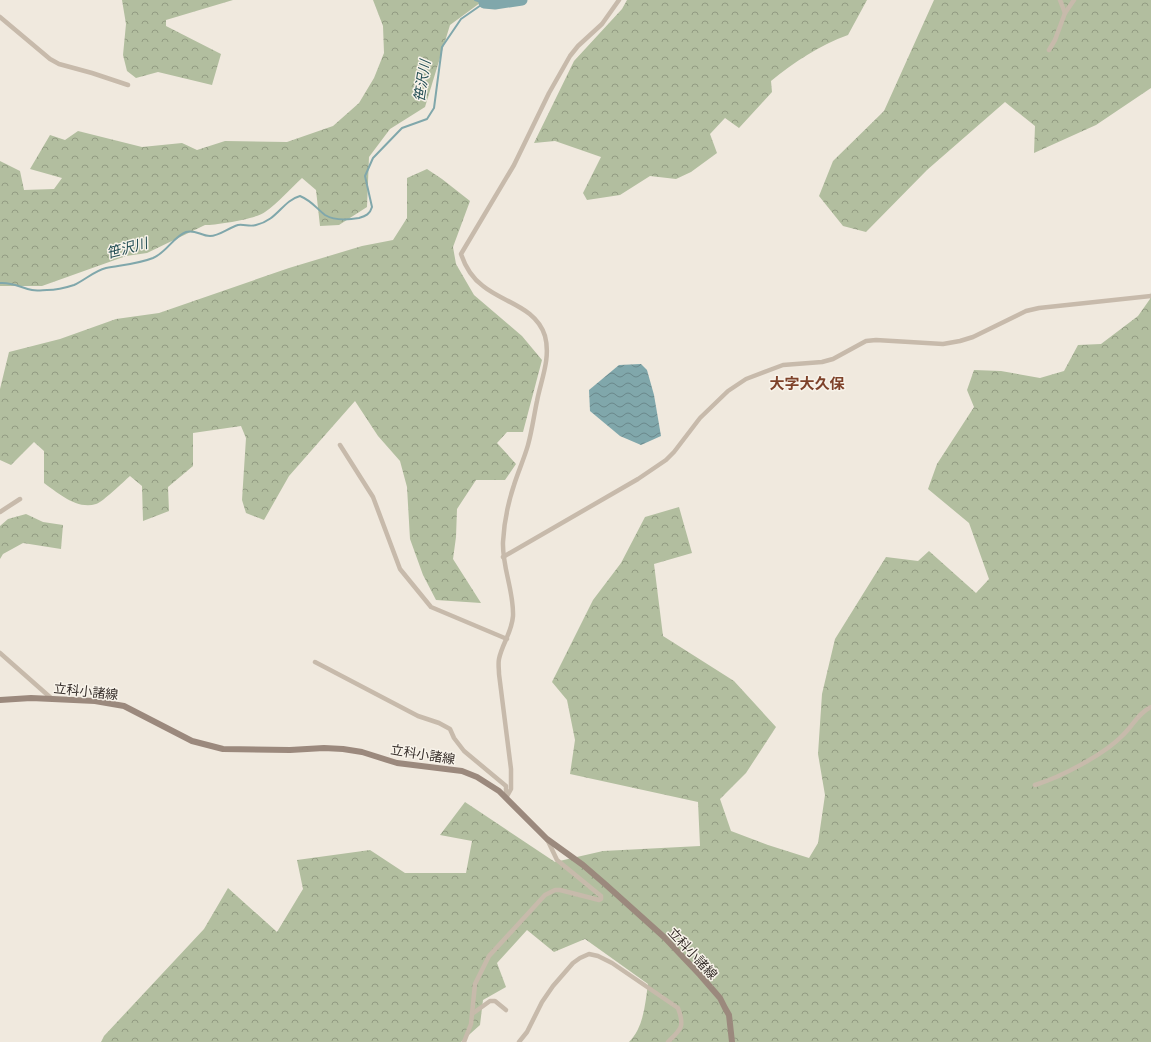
<svg xmlns="http://www.w3.org/2000/svg" width="1151" height="1042" font-family="Montserrat,'Noto Sans JP',sans-serif">
	<defs>
		<pattern id="forest-crowns" width="20" height="18" patternUnits="userSpaceOnUse"><rect width="20" height="18" fill="#b2be9f"/><path d="M2 6a3 3 0 1 1 6 0M12 15a3 3 0 1 1 6 0" fill="none" stroke="#929b82"/></pattern>
		<pattern id="water-waves" width="16" height="10" patternUnits="userSpaceOnUse"><rect width="16" height="10" fill="#80a7ab"/><path d="M0 5q4-4 8 0t8 0" fill="none" stroke="#6a888b"/></pattern>
	</defs>
	<rect width="100%" height="100%" fill="#f0e9de"/>
	<g fill="url(#forest-crowns)">
		<polygon points="122,0 233,0 166,20 166,26 221,54 212,85 158,72 136,78 127,71 123,55 126,24"/>
		<path d="M373 0H484L450 25 425 107 390 129 369 157 367 207 339 225 320 226 316 190 302 178C290 189 278 203 265 212 256 219 217 225 205 225L147 253 126 256 42 286H0V161L20 171 24 190 54 189 62 178 30 169 50 135 65 140 78 131 142 147 182 143 197 150 225 141 287 142 333 126 359 103 374 78 384 53 383 26Z"/>
		<path d="M627 0H867L848 35C820 45 794 62 771 81L772 92 739 128 725 118 710 134 717 153 691 172 676 179 650 176 620 195 587 200 583 193 601 157 555 141 534 143 574 61 622 9Z"/>
		<polygon points="934,0 1151,0 1151,88 1096,125 1034,153 1035,126 1005,102 927,170 866,232 843,226 819,196 833,161 884,111"/>
		<path d="M427 169 442 179 470 201 453 247 456 264 474 295 522 336 542 360 523 432H507L497 443 516 464 505 480H476L457 509 456 537 453 559 481 603 436 600 423 575 410 539 407 487 400 461 378 436 355 401 289 476 264 520 246 513 242 500 246 438 241 426 193 433V466L168 487 169 511 143 521 142 486 130 476C123 482 103 502 96 504 77 510 58 493 44 483V451L34 442 11 465 0 460V389L9 352 60 339 116 319 159 313 289 268 362 246 393 240 407 218V178Z"/>
		<path d="M1151 292V1042H629C644 1027 645 1004 648 984L585 939 554 952 527 930 497 963 506 987 483 1000 480 1025 461 1042H101L104 1036 204 929 228 888 277 932 303 889 297 860 370 850 405 873H466L472 841 440 835 465 802 555 862 603 851 700 846 698 802 570 774 575 740 567 700 552 682 593 600 621 563 645 517 679 507 692 553 654 564 663 636 734 681 776 727 746 773 720 799 731 831 768 845 809 858 818 843 825 795 818 754 822 694 835 639 886 557 918 561 929 551 976 593 989 579 969 523 928 489 937 464 974 407 967 390 974 370 1001 371 1040 378 1064 371 1078 345 1101 344 1138 316 1150 299Z"/>
		<polygon points="26,514 43,522 63,525 61,549 23,543 3,554 0,559 0,526 8,519"/>
	</g>
	<polygon fill="url(#water-waves)" points="641,364 647,370 654,395 661,436 641,445 620,436 590,411 589,390 619,365"/>
	<g fill="none" stroke-linecap="round" stroke-linejoin="round">
		<g stroke="#80a7ab" stroke-width="2">
			<polyline points="475,0 484,3"/>
			<path d="M0 283C14 282 20 288 32 290 37 291 43 290 47 290 57 290 65 288 74 285 85 280 94 271 106 268 122 265 138 264 153 258 167 252 173 237 186 232 195 229 201 236 210 236 219 236 228 228 238 225 244 224 250 227 256 225 278 220 282 201 300 196 312 201 316 208 325 215 335 221 348 220 359 218 366 216 370 214 372 207L365 176 373 158 402 128 427 119 434 108 442 47 461 19 484 3"/>
		</g>
		<polyline stroke="#80a7ab" stroke-width="11" points="484,3 495,4 522,0"/>
		<g stroke="#c7baab" stroke-width="4.5">
			<polyline points="1060,0 1065,13"/>
			<polyline points="0,17 50,59 59,64 92,73 128,85"/>
			<polyline points="1049,50 1055,40 1065,13 1074,0"/>
			<polyline points="340,445 373,497 400,569 431,607 507,639"/>
			<polyline points="0,512 20,499"/>
			<polyline points="503,557 638,479 666,460 674,452 700,418 728,391 746,379 783,365 822,362 833,359 866,341 876,340 943,344 960,341 973,337 1026,311 1039,308 1151,296"/>
			<polyline points="0,653 51,698"/>
			<polyline points="315,662 418,716 439,723 450,729 454,738 464,751 506,786 506,797"/>
			<path d="M1035 785C1061 777 1105 754 1123 735 1133 726 1138 713 1151 707"/>
			<path d="M506 798 511 789V769L499 674C499 669 498 664 499 659 502 644 512 632 513 616 514 591 502 567 503 542 504 523 508 503 514 485 518 472 524 459 528 445 532 431 534 415 537 401 541 380 551 358 545 336 536 307 504 303 483 286 472 278 465 266 461 254L514 165 549 93 570 56 578 46 602 24 619 0"/>
			<polyline points="472,1014 490,1001 495,1001 506,1010"/>
			<polyline points="464,1042 471,1024 475,984 489,956 545,895 555,890 560,890 599,900 601,899 601,896 557,860 547,839"/>
			<path d="M519 1042 527 1032 542 1002 553 986 573 963 580 958 589 954 598 956 612 963 678 1008C685 1027 681 1029 668 1042"/>
		</g>
		<polyline stroke="#9b897d" stroke-width="6" points="0,700 31,698 95,701 124,706 192,741 223,749 290,750 324,748 343,749 362,752 397,763 462,771 477,777 499,791 547,839 583,865 605,884 664,937 700,975 720,998 725,1008 729,1015 732,1042"/>
	</g>
	<g text-anchor="middle" stroke-width="3" stroke-linejoin="round" paint-order="stroke">
		<g font-size="13" fill="#362e2a" stroke="#f8f3ea">
			<text transform="translate(86 691) rotate(6)" y="5">立科小諸線</text>
			<text transform="translate(423 754) rotate(9)" y="5">立科小諸線</text>
			<text transform="translate(693 953) rotate(47)" y="5">立科小諸線</text>
		</g>
		<g font-size="14" font-style="italic" fill="#234e54" stroke="#f8f3ea">
			<text transform="translate(422 81) rotate(-81)" y="5">笹沢川</text>
			<text transform="translate(127 248) rotate(-15)" y="5">笹沢川</text>
		</g>
		<g font-size="15" font-weight="bold" fill="#7e422a" stroke="#f8f3ea">
			<text x="807" y="389">大字大久保</text>
		</g>
	</g>
</svg>
